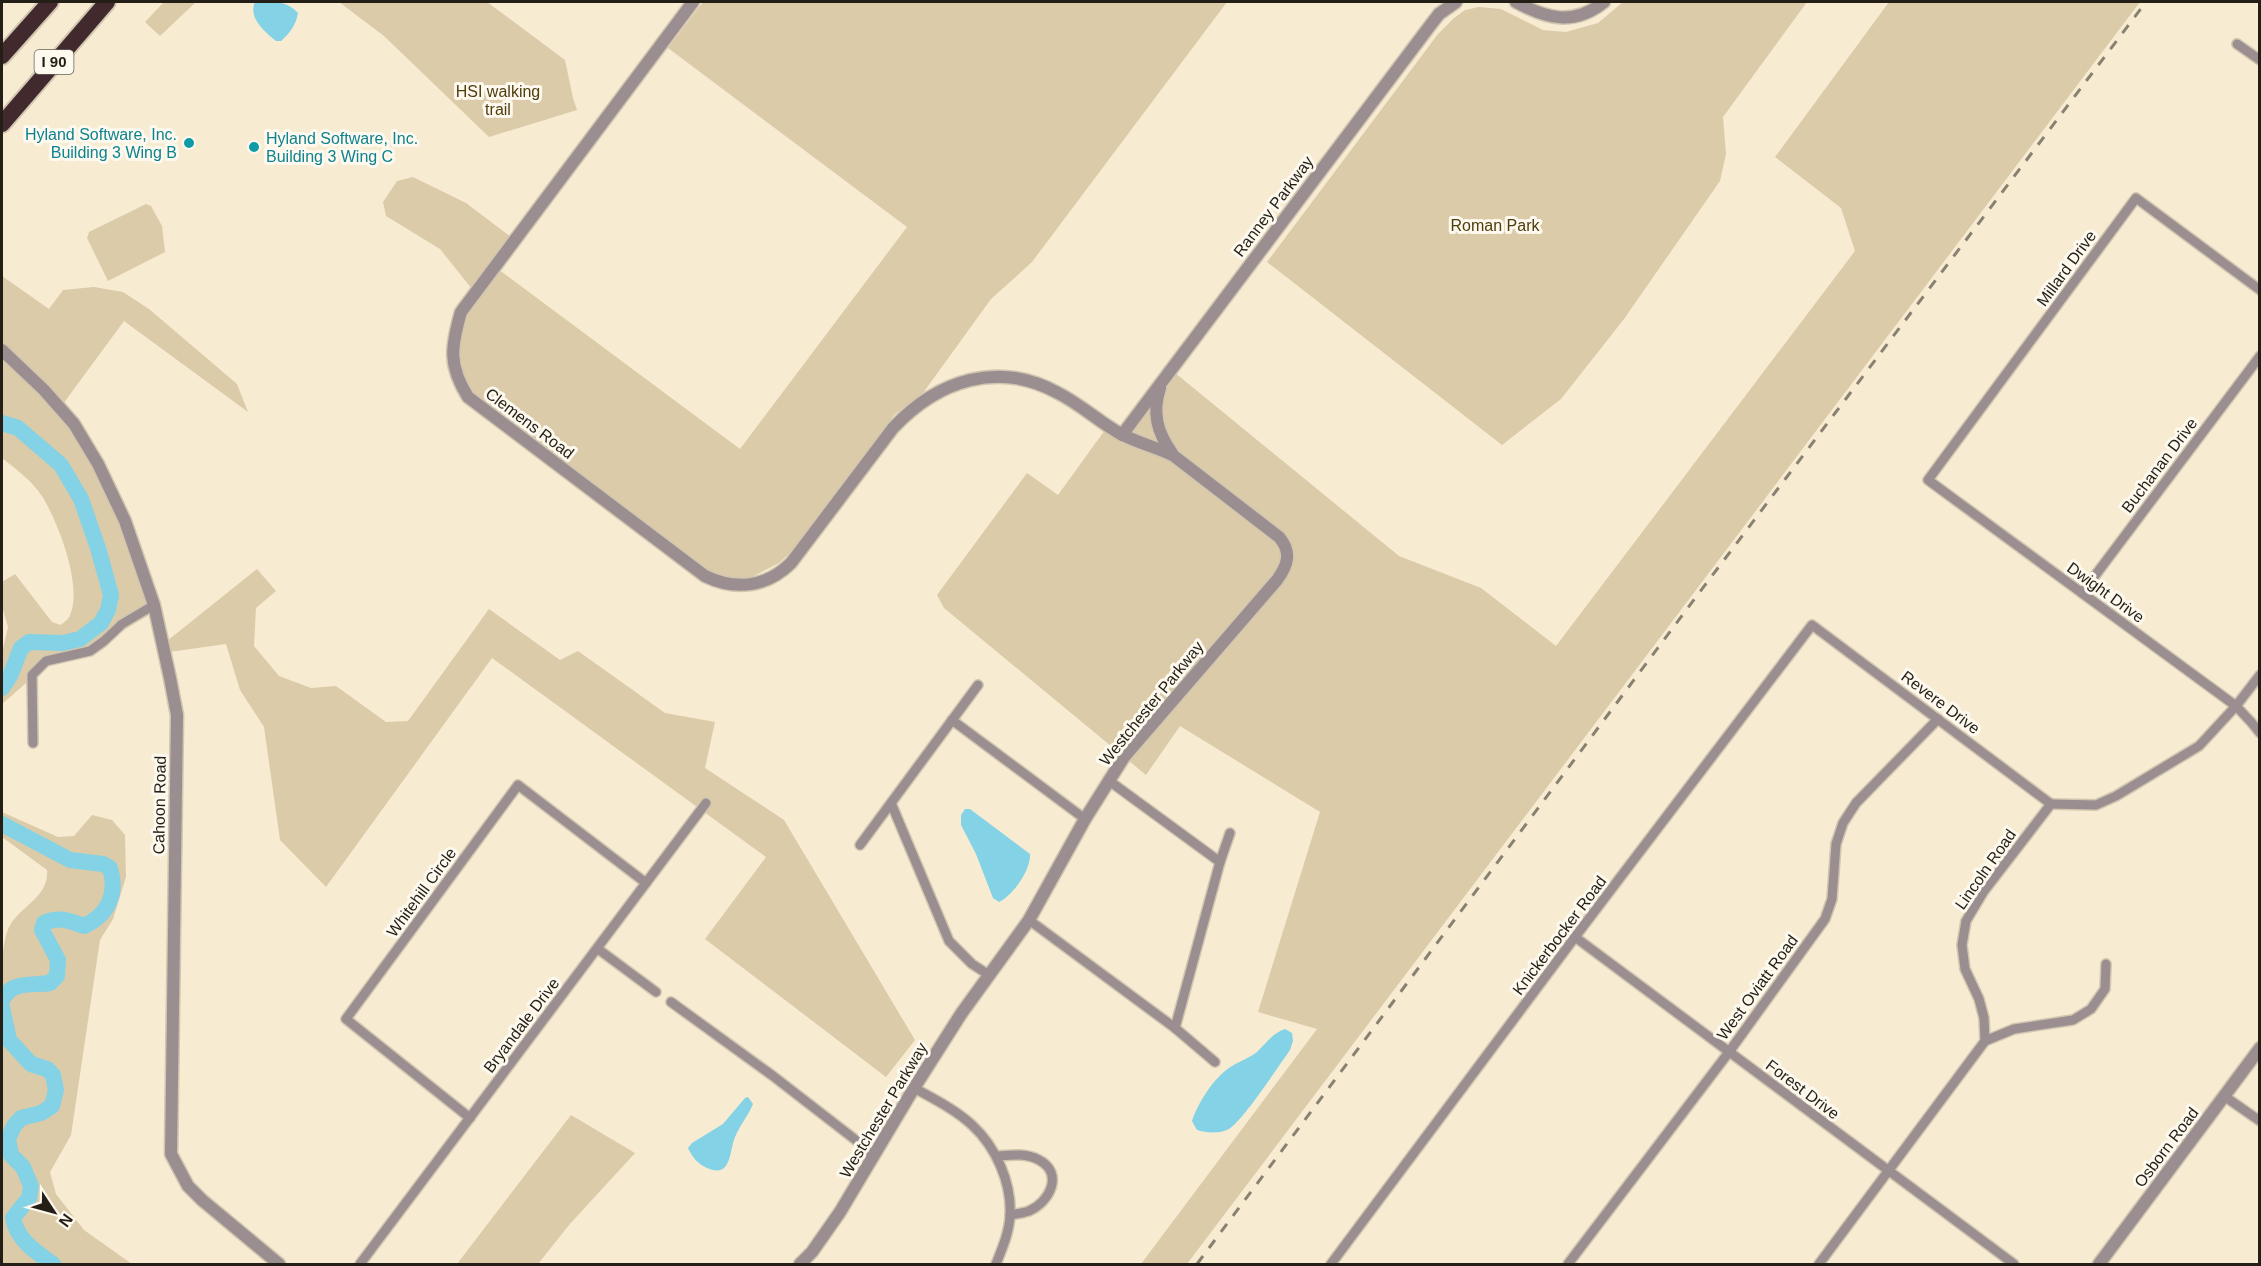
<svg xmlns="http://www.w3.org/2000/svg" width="2261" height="1266" font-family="Arial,sans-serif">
	<rect width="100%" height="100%" fill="#f7ebd2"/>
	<g fill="#dbcba9">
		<polygon points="164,2 196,2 160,36 145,22"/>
		<polygon points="339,2 487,2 565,60 573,98 577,110 489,137 384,36"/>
		<path d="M703 2H1227L1032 262 991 299 923 393 894 415 798 545 779 563 746 580 726 579 707 571 472 394C439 340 466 312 498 269L740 449 907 227 668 48Z"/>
		<polygon points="1623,2 1807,2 1723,117 1726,154 1720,181 1624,319 1561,399 1502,445 1267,262 1438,34 1454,18 1465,10 1479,7 1501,9 1543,30 1566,32 1598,23"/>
		<polygon points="1889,2 2140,2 1187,1264 1141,1264 1317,1029 1258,1012 1320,812 1180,726 1146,775 944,608 937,595 1027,473 1058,495 1105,430 1124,441 1174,372 1399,556 1481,588 1556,646 1855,251 1841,208 1775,157"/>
		<polygon points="413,177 466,203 511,237 472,289 440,249 386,216 383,202 397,181"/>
		<polygon points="146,204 151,206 162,226 165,252 108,281 87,238 89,232"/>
		<path d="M2 276 49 309 63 290 94 287 123 292 149 309 237 384 248 412 124 321 63 404 83 432 158 607 122 631 96 652 48 664 2 704V653L8 627 2 606V582L15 574 52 622 61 625C64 622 69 619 70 615 83 586 58 522 42 496 31 480 16 469 2 458Z"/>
		<polygon points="257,569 276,591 256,608 254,646 279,676 311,688 336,686 386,722 408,721 489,609 560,660 578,651 665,713 715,722 705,768 784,820 915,1040 886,1077 705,939 766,857 492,658 326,887 280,840 264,727 240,690 226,644 169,652 167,641"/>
		<path d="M2 812 58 837 74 836 92 815 112 820 125 835 126 877 113 919 100 940 71 1135 50 1172 56 1194 84 1230 132 1264H2V958C4 947 5 931 12 922 25 904 49 895 47 870L2 837Z"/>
		<polygon points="571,1115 635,1153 569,1225 538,1264 457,1264"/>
	</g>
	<g fill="#83d2e5">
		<path d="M255 2C272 1 286 0 298 13 296 25 290 33 281 41H276C264 31 248 18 255 2Z"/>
		<path d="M965 809H970L1030 854C1031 870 1013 895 999 902L993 898 976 854 961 825V815Z"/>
		<path d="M1285 1029 1292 1033 1293 1041 1290 1050C1277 1068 1245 1118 1229 1129 1220 1134 1206 1133 1197 1130L1192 1121C1198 1103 1213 1079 1229 1068 1237 1062 1248 1059 1257 1052 1266 1043 1273 1033 1285 1029Z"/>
		<path d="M748 1097 753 1104C748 1116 740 1125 735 1137 729 1151 732 1179 707 1168 698 1164 692 1157 688 1148L692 1143 723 1124 745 1098Z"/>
	</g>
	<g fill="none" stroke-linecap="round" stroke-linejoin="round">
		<g stroke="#83d2e5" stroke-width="16">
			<polyline points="2,423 18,428 61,465 81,499 98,548 111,595 108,610 101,623 80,639 63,643 29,642 21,648 10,676 2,688"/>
			<path d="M2 824 70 860 103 864 110 868C118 894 108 915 84 926 70 921 59 916 44 923L42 930 58 960 57 976 50 983C31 986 11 980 2 1001"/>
			<path d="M2 1007 9 1040 31 1064 47 1069 53 1075 56 1090 52 1106 41 1113 21 1118 14 1126 8 1139 11 1155 23 1167 31 1186 29 1198 13 1218C17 1240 36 1252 53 1264"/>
		</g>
		<g stroke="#d1c6b0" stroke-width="12">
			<g id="minor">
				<polyline points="2237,44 2260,60"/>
				<polyline points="2260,290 2136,198 1928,480 2236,706 2251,722 2260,733"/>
				<polyline points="2082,593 2260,356"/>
				<polyline points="952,720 1085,819"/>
				<polyline points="33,743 32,675 46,661 90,651 104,641 122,624 154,605"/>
				<polyline points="1108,780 1220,862 1175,1028 1215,1062"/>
				<polyline points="891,803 949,941 972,964 989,975"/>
				<polyline points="2051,804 2096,805 2116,796 2199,746 2236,706 2260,675"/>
				<polyline points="860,845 978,685"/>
				<polyline points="1220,862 1230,833"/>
				<polyline points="1029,920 1175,1028"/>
				<polyline points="1575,937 2014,1264"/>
				<polyline points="598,949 656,992"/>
				<polyline points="671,1002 773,1076 866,1148 873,1159"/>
				<polyline points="1985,1041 2014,1029 2073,1020 2091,1009 2105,989 2106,964"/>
				<path d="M914 1088C934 1099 956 1110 972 1125 996 1147 1012 1183 1010 1216 1009 1233 1002 1249 996 1264"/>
				<polyline points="2224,1096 2260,1121"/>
				<polyline points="470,1118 346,1019 518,785 646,883"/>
				<path d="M997 1156C1011 1155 1026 1153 1039 1160 1064 1173 1050 1202 1029 1211 1023 1213 1016 1214 1010 1215"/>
				<polyline points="360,1264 706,803"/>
				<polyline points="1331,1264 1575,937 1812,625 2051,804"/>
				<polyline points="1568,1264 1729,1052 1825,919 1832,899 1836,844 1843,823 1856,803 1938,719"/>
				<polyline points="1819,1264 1985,1041 1984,1018 1979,999 1965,969 1962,945 1966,921 1984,891 2051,804"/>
			</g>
		</g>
		<g stroke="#d1c6b0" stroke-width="15">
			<g id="tertiary">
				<path d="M693 2 461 312C451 347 448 365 468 397L705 576C736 591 767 587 791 563L893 428C938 380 998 360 1058 393 1080 404 1098 421 1119 433 1137 443 1157 447 1174 456L1279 537C1292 552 1288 565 1277 580L1124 757 1085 819 1029 920 961 1014 914 1088 840 1212 812 1252 800 1264"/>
				<path d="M1516 2C1547 19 1574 26 1604 2"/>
				<polyline points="2,350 44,390 74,424 98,464 125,521 154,605 170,678 177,715 171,1154 188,1186 202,1200 279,1264"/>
				<path d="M1160 388C1152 413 1157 432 1172 453"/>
				<polyline points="1122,435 1429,27 1439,14 1456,2"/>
				<polyline points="2099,1264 2260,1048"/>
			</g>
		</g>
		<g stroke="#d1c6b0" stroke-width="20">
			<g id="motorway">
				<polyline points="2,56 50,2"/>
				<polyline points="2,124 107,2"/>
			</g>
		</g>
		<use href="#minor" stroke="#9b8e90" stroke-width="9"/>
		<use href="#tertiary" stroke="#9b8e90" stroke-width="12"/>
		<use href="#motorway" stroke="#41292e" stroke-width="16"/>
		<polyline stroke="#898170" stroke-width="3" stroke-dasharray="10 10" stroke-linecap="butt" points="1197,1264 1696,597 2146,2"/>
	</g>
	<g fill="#0f9aa8" stroke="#fef9ef" stroke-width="2">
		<circle cx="189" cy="143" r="6"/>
		<circle cx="254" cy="147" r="6"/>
	</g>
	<g text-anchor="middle" stroke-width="6" stroke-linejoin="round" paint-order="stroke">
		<rect fill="#fef9ef" stroke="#656057" stroke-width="1.5" x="34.5" y="50" width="39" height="24" rx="4.5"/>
		<g font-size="15" font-weight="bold" fill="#231f16">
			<text x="54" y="67">I 90</text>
		</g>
		<g font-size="16" fill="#4f3d0e" stroke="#fef9ef">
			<text x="498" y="97">HSI walking<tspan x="498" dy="18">trail</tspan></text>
			<text x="1495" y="231">Roman Park</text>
		</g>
		<g font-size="16" fill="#0d838f" stroke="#fef9ef" text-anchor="end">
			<text x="177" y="140">Hyland Software, Inc.<tspan x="177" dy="18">Building 3 Wing B</tspan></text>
			<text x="266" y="144" text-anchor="start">Hyland Software, Inc.<tspan x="266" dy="18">Building 3 Wing C</tspan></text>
		</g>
		<g font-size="16" fill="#231f16" stroke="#fef9ef">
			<text transform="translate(1273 206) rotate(-53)" y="6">Ranney Parkway</text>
			<text transform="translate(2066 268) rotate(-54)" y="6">Millard Drive</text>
			<text transform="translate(530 423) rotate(37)" y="6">Clemens Road</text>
			<text transform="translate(2159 465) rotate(-53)" y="6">Buchanan Drive</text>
			<text transform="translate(2106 592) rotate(36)" y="6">Dwight Drive</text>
			<text transform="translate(1941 702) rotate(37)" y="6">Revere Drive</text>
			<text transform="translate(1151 703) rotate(-51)" y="6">Westchester Parkway</text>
			<text transform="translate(159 805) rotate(-89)" y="6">Cahoon Road</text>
			<text transform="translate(1985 869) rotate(-55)" y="6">Lincoln Road</text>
			<text transform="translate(421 892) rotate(-54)" y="6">Whitehill Circle</text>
			<text transform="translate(1559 935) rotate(-53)" y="6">Knickerbocker Road</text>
			<text transform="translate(1757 987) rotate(-54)" y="6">West Oviatt Road</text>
			<text transform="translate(521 1025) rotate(-53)" y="6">Bryandale Drive</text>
			<text transform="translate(1803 1089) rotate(37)" y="6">Forest Drive</text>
			<text transform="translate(883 1110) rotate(-59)" y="6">Westchester Parkway</text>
			<text transform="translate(2166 1147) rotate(-53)" y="6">Osborn Road</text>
		</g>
	</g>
	<rect width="2261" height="1266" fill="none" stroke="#231f16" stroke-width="6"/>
	<g transform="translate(54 1212) rotate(126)" stroke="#fef9ef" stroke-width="4.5" paint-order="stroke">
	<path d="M0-4.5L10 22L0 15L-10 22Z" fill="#231f16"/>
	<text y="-9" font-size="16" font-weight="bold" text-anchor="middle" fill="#231f16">N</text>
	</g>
</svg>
